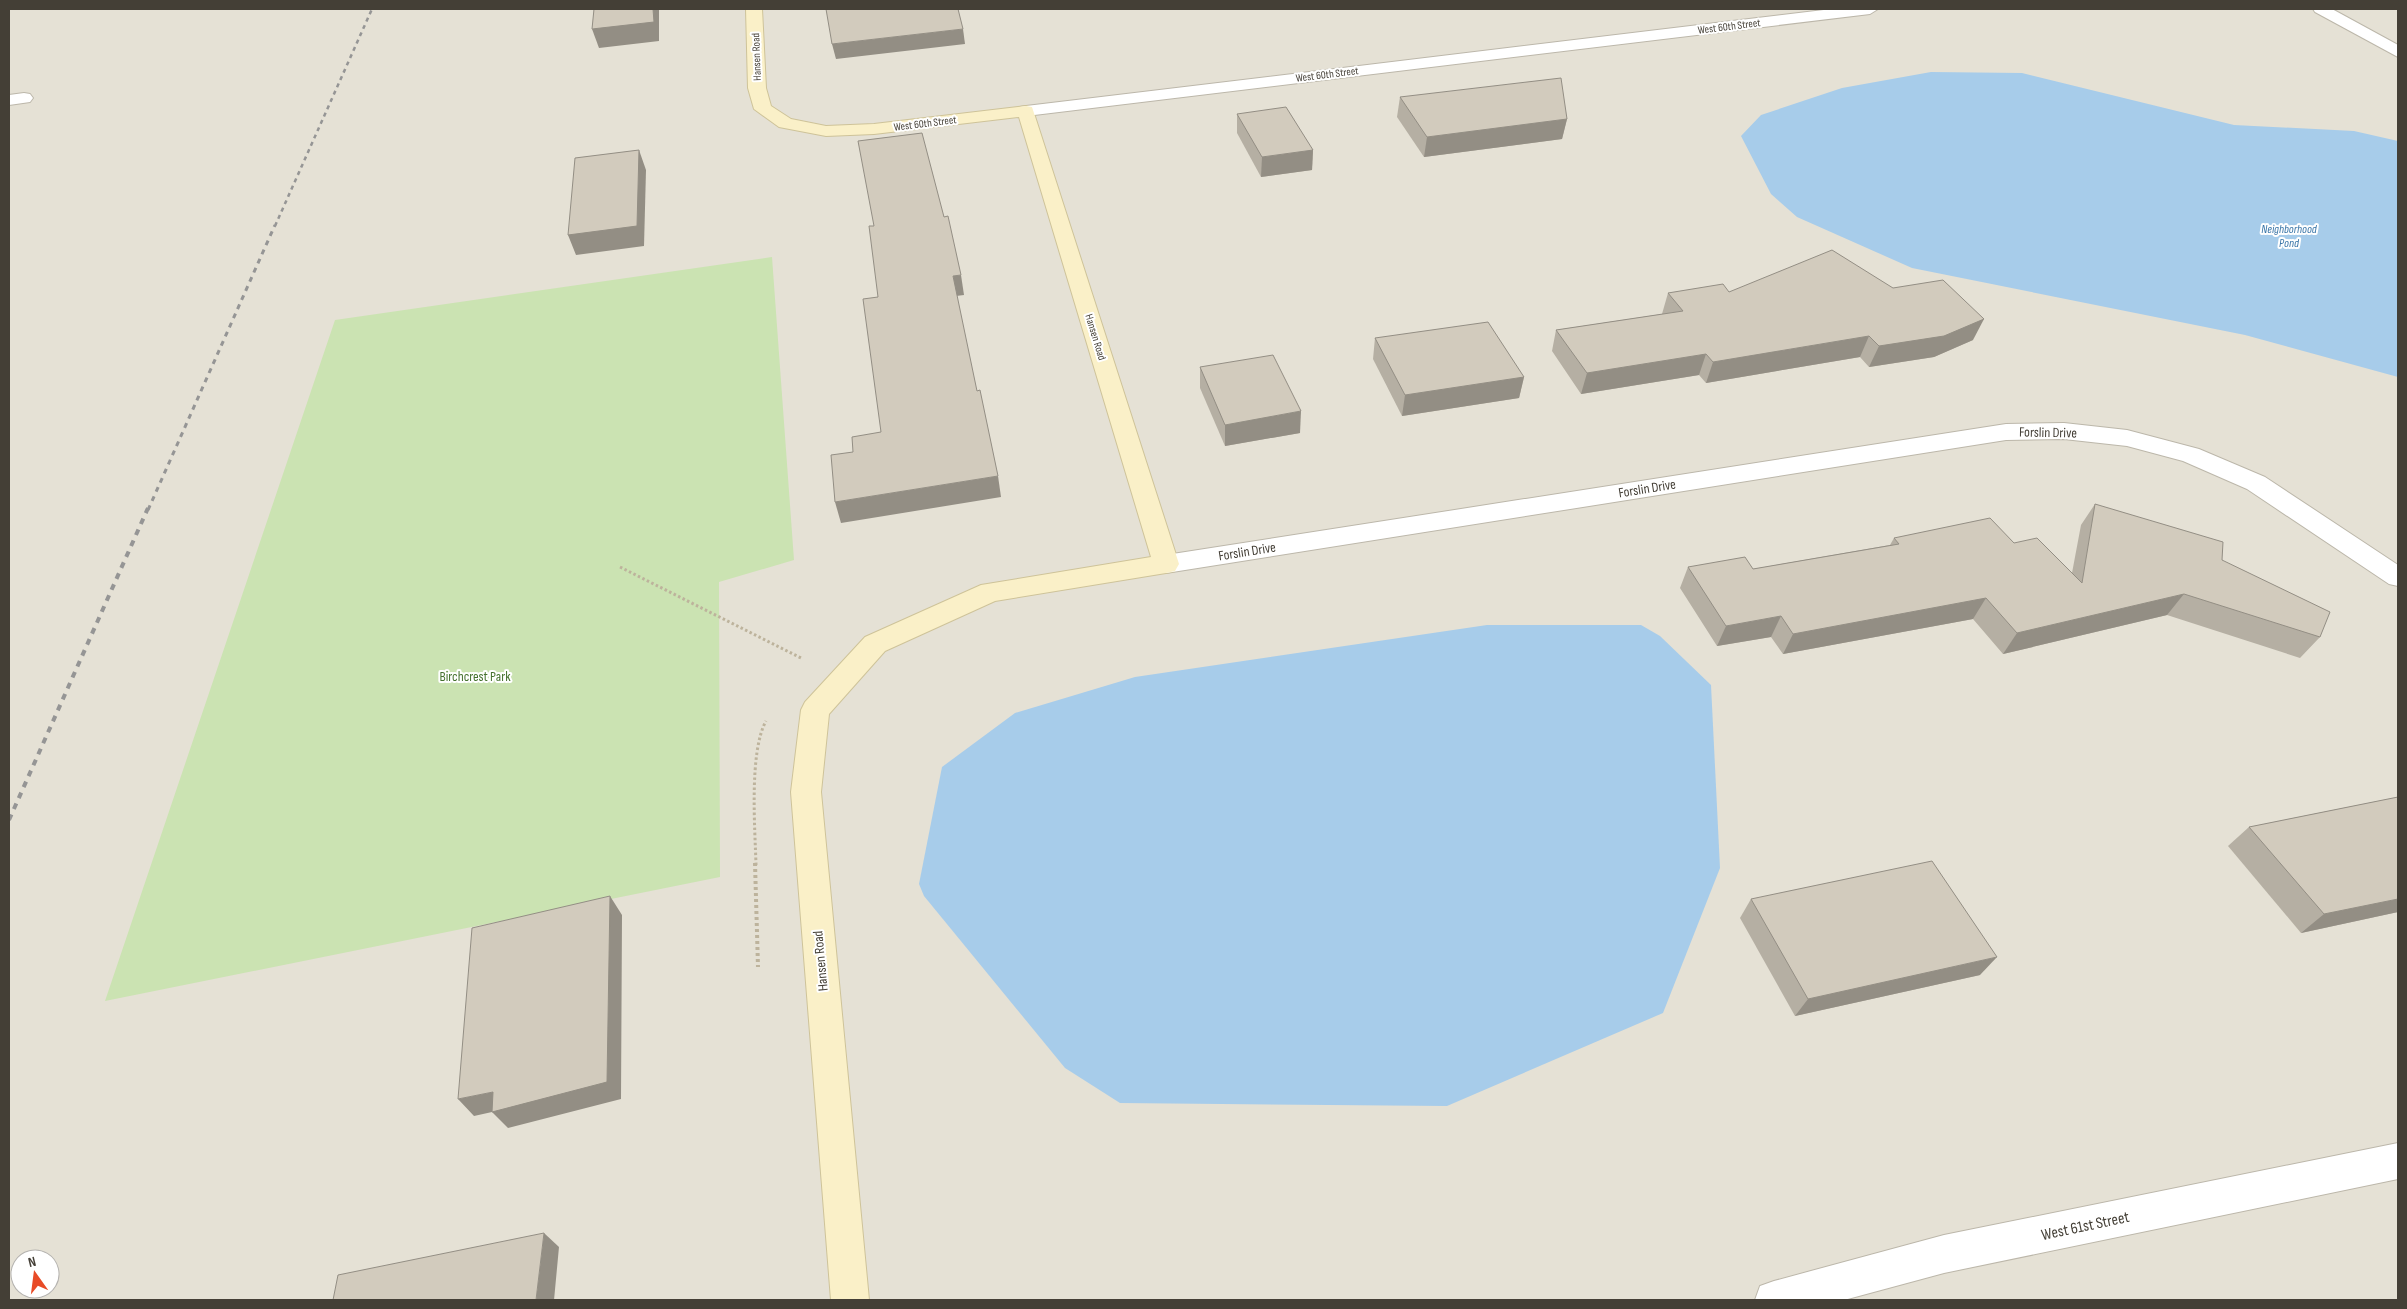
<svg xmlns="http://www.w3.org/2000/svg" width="2407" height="1309" font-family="'Sofia Sans Condensed',sans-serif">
	<rect width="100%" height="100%" fill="#f2efe7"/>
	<path fill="#e5e1d5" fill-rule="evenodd" d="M9 9H2398V1300H9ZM20 1259H50V1289H20Z"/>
	<polygon fill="#cbe3b2" points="772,257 794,560 719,582 720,877 105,1001 335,320"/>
	<g fill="#a7ccea">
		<polygon points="1931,72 2022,73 2234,125 2354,131 2398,141 2398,377 2245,335 1912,268 1797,217 1771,194 1741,136 1761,115 1842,88"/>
		<polygon points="1487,625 1641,625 1660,636 1711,685 1720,868 1663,1013 1447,1106 1120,1103 1065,1068 924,896 919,884 942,767 1015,713 1135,677"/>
	</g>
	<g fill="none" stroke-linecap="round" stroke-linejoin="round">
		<g stroke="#bcb7aa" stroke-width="2">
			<g id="street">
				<polygon points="1832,9 1878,9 1870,14 1026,116 1020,115 1017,111 1020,107 1026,106"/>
				<polygon points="2313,9 2332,9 2398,45 2398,57 2315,12"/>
				<polygon points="24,93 30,94 33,98 30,102 9,105 9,95"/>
				<polygon points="2064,423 2127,430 2199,449 2265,477 2398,565 2398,586 2389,584 2247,489 2183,461 2127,446 2064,439 2006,440 1166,573 1157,571 1153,564 1157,557 1166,555 2006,424"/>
				<polygon points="2398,1143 2398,1179 1944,1273 1844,1300 1755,1300 1760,1286 1774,1281 1944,1235"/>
			</g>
		</g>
		<g stroke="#cec399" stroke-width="2">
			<polygon id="secondary" points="746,9 762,9 766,88 771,106 791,119 826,126 874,124 1026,106 1032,107 1179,564 1175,571 1166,573 995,601 885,651 829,714 821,792 869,1300 831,1300 791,792 801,710 805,702 865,637 981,585 1151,557 1019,117 874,134 826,136 779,127 754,109 748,88"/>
		</g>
		<g stroke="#bdb39c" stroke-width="3" stroke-dasharray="2.5 2.5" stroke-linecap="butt">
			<polyline points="620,567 803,659"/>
			<path d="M756 865C755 828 749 752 766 721"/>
		</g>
		<polyline stroke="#bdb39c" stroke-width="4" stroke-dasharray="3 3" stroke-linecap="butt" points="755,863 758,967"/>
		<use href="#street" fill="#fff" fill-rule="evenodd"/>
		<use href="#secondary" fill="#faf0c8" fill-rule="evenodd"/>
		<polyline stroke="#959595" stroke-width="2.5" stroke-dasharray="4 4" stroke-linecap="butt" points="275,226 372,9"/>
		<polyline stroke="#959595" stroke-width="3" stroke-dasharray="5 5" stroke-linecap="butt" points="148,510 275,225"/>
		<polyline stroke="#959595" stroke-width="4" stroke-dasharray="6 6" stroke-linecap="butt" points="9,820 148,508"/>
	</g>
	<g fill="#b5afa3">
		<polygon points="1400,97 1567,119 1562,139 1424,157 1397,117"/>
		<polygon points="1237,114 1313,150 1312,170 1261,177 1237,133"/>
		<polygon points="1729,292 1973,340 1934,357 1869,367 1860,357 1706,383 1699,375 1581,394 1552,351 1556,330 1662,314 1668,293"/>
		<polygon points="1375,338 1524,377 1519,398 1402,416 1373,359"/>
		<polygon points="1200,367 1300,433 1225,446 1200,388"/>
		<polygon points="2095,504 2222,560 2320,637 2300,658 2167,615 2003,654 1973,619 1783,654 1771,637 1717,646 1680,588 1688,567 1753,569 1890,545 1894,538 2014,543 2072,573 2081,525"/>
		<polygon points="2398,797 2398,912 2301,933 2228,846 2249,827"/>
		<polygon points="1751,899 1980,975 1795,1016 1740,918"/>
	</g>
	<g fill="#938e84">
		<polygon points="653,9 659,9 659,41 599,48 592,29"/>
		<polygon points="963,29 965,44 836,59 832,44"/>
		<polygon points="1567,119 1562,139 1424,157 1427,137"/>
		<polygon points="639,150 646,170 644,246 576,255 568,235"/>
		<polygon points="1313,150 1312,170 1261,177 1262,157"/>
		<polygon points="961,275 964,295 956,296 953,276"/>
		<polygon points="1984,319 1973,340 1934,357 1869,367 1879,346"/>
		<polygon points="1869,336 1860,357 1706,383 1713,362"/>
		<polygon points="1706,354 1699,375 1581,394 1587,373"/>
		<polygon points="1524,377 1519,398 1402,416 1405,395"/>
		<polygon points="1301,411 1300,433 1225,446 1225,425"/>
		<polygon points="998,476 1001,497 841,523 835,502"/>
		<polygon points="2184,594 2167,615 2003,654 2017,633"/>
		<polygon points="1986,598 1973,619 1783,654 1793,634"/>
		<polygon points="1781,616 1771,637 1717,646 1726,626"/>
		<polygon points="610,896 622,915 621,1099 508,1128 492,1112 474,1116 458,1099 493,1092"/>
		<polygon points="2398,899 2398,912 2301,933 2324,914"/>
		<polygon points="1997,957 1980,975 1795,1016 1808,999"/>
		<polygon points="544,1233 559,1247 554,1300 536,1300"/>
	</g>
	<g fill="#d2cbbd" stroke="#938e84">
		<polygon points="594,9 653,9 654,22 592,29"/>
		<polygon points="826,9 958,9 963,29 832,44"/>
		<polygon points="1561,78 1567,119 1427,137 1400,97"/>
		<polygon points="1286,107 1313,150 1262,157 1237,114"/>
		<polygon points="922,133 944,217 948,216 961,275 953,276 977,391 980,390 998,476 835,502 831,455 853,452 852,437 881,432 863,299 878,297 869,226 874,226 858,141"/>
		<polygon points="639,150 637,226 568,235 575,158"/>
		<polygon points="1832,250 1893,288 1943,280 1984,319 1944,336 1879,346 1869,336 1713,362 1706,354 1587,373 1556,330 1683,311 1668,293 1723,284 1729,292"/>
		<polygon points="1488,322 1524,377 1405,395 1375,338"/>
		<polygon points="1273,355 1301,411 1225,425 1200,367"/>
		<polygon points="2095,504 2223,542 2222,560 2330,612 2320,637 2184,594 2017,633 1986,598 1793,634 1781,616 1726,626 1688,567 1745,557 1753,569 1899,544 1894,538 1990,518 2014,543 2037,538 2082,583"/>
		<polygon points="2398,797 2398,899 2324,914 2249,827"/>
		<polygon points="1932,861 1997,957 1808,999 1751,899"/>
		<polygon points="610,896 607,1082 492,1112 493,1092 458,1099 472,928"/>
		<polygon points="544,1233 536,1300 333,1300 338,1275"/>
	</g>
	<g text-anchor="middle" stroke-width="4" stroke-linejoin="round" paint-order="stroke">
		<g font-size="11" fill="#443f36" stroke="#fff">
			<text transform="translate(1729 26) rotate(-7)" y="4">West 60th Street</text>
			<text transform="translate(756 57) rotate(-92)" y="4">Hansen Road</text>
			<text transform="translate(1327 74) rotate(-7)" y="4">West 60th Street</text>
			<text transform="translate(925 123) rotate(-7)" y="4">West 60th Street</text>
			<text transform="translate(1096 337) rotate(73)" y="4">Hansen Road</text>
		</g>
		<g font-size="12" font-style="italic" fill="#3874a7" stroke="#fff">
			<text x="2289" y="233">Neighborhood<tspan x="2289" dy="14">Pond</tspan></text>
		</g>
		<g font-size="14" fill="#443f36" stroke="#fff">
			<text transform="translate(2048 432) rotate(1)" y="5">Forslin Drive</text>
			<text transform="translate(1647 488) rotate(-9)" y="5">Forslin Drive</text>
			<text transform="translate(1247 551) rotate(-9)" y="5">Forslin Drive</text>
			<text transform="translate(820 961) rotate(-95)" y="5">Hansen Road</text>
		</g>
		<g font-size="14" fill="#45712e" stroke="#fff">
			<text x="475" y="681">Birchcrest Park</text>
		</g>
		<g font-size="16" fill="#443f36" stroke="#fff">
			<text transform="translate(2085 1225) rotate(-12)" y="6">West 61st Street</text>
		</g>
	</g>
	<rect width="2407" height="1309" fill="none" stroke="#443f36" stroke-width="20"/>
	<g transform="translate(35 1274) rotate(346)"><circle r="24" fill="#ffffff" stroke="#b4b2af"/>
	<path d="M0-4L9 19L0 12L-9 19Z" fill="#e84b27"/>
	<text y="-8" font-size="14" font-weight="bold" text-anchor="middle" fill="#443f36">N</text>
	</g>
</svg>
